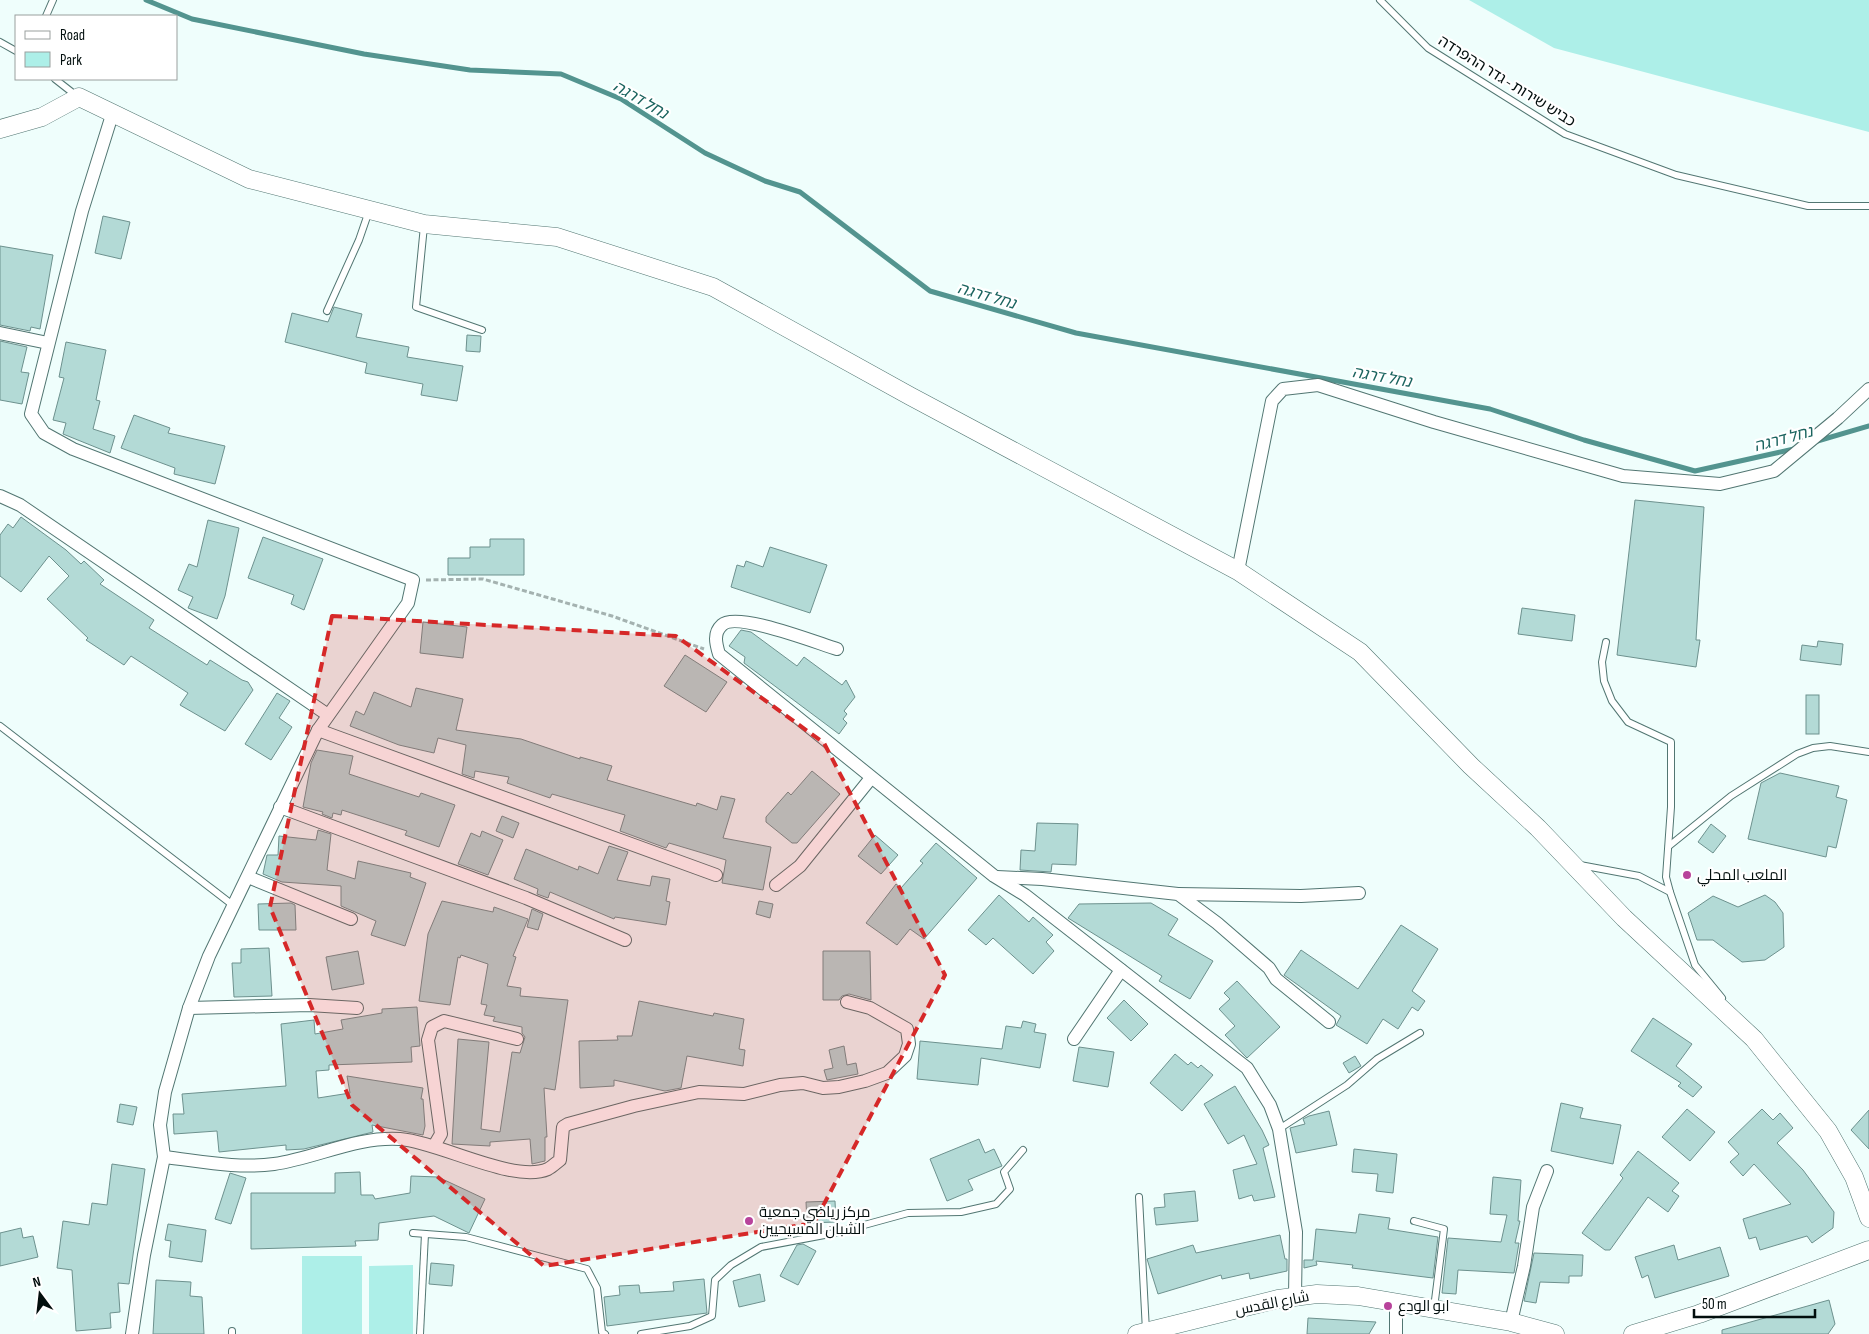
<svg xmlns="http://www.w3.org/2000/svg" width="1869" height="1334" font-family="'Sofia Sans Condensed',Cairo,'Noto Sans Hebrew',sans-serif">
	<rect width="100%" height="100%" fill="#effefc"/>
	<g fill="#adefe8">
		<polygon points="1469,0 1869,0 1869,132 1554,48"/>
		<rect x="302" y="1256" width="60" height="78"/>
		<polygon points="413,1265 413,1334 369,1334 369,1266"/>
	</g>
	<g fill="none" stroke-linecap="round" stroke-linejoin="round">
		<g stroke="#53948f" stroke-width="5">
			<polyline points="146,0 192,19 364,54 470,70 561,74 621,99 705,153 765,181 800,192 930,291 1076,333 1490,409 1584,440 1695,471 1794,449"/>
			<polyline points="1814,442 1869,426"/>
		</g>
	</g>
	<g fill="#b3dad6" stroke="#6d918e">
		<polygon points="103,216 130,222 121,259 95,253"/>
		<polygon points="0,246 53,255 40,329 31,327 30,331 0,325"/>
		<polygon points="334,307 362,314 356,337 409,347 407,357 463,366 457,401 421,395 423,384 365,373 367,363 285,342 292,313 328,322"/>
		<polygon points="467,335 481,336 480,352 466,351"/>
		<polygon points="0,341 27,347 21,372 29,373 22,404 0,400"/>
		<polygon points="66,342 106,350 96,400 100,401 93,429 115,436 110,453 63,434 66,423 53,420 64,378 59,377"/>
		<polygon points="134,415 170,428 168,433 225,446 215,484 174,474 175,468 121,448"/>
		<polygon points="1635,500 1704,507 1696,640 1700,640 1696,667 1617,655"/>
		<polygon points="21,517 66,550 81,564 84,561 104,580 100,584 154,620 149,628 207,665 210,660 242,680 248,682 253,690 225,731 180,705 188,693 131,656 124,665 86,640 88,638 47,599 69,576 49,556 21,592 0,576 0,535 8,524 13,528"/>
		<polygon points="208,520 239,528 225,596 217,619 188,608 193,597 178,590 189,564 197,567"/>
		<polygon points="263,537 323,559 304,610 291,604 294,595 248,578"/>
		<polygon points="490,539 524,539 524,575 448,575 448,558 470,558 470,547 490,547"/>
		<polygon points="770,547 827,565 810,613 731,587 737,565 744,567 746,561 763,567"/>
		<polygon points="1522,608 1575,615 1572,641 1518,634"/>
		<polygon points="423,622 467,627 463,658 420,653"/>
		<polygon points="741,630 751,632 797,666 804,657 842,685 846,680 855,697 844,711 847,714 843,719 847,723 839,734 744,663 745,657 729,646"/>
		<polygon points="1818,641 1843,644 1841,665 1800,660 1802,645 1817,647"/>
		<polygon points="685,655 727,682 706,712 664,686"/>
		<polygon points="416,688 463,699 456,730 521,739 580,759 580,757 612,766 607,780 696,806 697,803 717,810 721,796 735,799 723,838 771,847 763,890 722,883 726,860 669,843 666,848 620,831 625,815 552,794 550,798 507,783 509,777 475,771 474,778 462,774 466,745 438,738 434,753 399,745 350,726 356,711 364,715 374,692 411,707"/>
		<polygon points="277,693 290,701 279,718 292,727 271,760 245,744"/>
		<rect x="1806" y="695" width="13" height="39"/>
		<polygon points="317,750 353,756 349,774 419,797 421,793 455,805 439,847 405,835 407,831 342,810 341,815 333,813 332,818 322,814 323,812 303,807 311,763"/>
		<polygon points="812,771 840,794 797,843 792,843 766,822 766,817 788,792 791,795"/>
		<polygon points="1780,773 1839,786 1836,797 1847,800 1836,848 1828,846 1826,857 1748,839 1761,783"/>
		<polygon points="502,816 519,823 513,838 496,831"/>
		<polygon points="1037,823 1078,824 1076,865 1052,864 1051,872 1020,870 1021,850 1035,851"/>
		<polygon points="1711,824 1726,836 1713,853 1698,842"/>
		<polygon points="318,830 331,834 327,870 355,879 358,861 411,873 410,877 426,883 405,946 371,935 376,921 341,906 341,886 282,882 263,874 267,855 278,855 279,836 316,840"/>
		<polygon points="482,831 503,840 488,875 458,864 471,833 480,837"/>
		<polygon points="875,835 898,855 881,874 858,856"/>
		<polygon points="936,843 977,878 924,939 910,929 897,945 866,923 896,884 901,888 923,863 920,861"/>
		<polygon points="609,846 628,852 617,880 650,886 652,876 670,879 666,901 670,902 666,925 615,917 614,919 550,892 548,898 537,894 538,889 514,879 526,849 578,870 579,866 598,874"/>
		<polygon points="999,895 1029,922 1033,917 1053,935 1046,942 1054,951 1033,974 993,938 986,945 968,930"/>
		<polygon points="1765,895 1775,902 1783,913 1784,947 1765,960 1742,962 1713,940 1697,940 1688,913 1713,896 1738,907"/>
		<polygon points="442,901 493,912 494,907 528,919 513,956 516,957 507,986 521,988 520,996 568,1000 555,1090 544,1088 547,1137 545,1137 545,1161 532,1164 530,1139 490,1142 490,1146 452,1144 458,1039 489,1042 481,1129 500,1132 512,1052 520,1053 525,1037 522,1033 522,1027 493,1021 495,1017 484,1015 487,1005 481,1004 488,964 461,955 460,958 458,957 450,1005 419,1001 428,934"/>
		<polygon points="759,901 773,904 770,918 756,914"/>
		<polygon points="291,903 295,905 296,930 259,930 258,904"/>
		<polygon points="1151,903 1178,919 1168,935 1213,961 1190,999 1159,981 1162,976 1068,918 1079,904"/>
		<polygon points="532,909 543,914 538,930 527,927"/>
		<polygon points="1401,925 1438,949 1412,991 1425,1001 1418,1011 1412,1007 1398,1029 1383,1019 1367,1044 1336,1025 1341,1016 1284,975 1301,950 1358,989"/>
		<polygon points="269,948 272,996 234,997 232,963 241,963 241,949"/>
		<polygon points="358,951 364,984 332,990 326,957"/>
		<polygon points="823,951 870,951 871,1000 849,994 842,996 839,1000 823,1000"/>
		<polygon points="1237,981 1280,1027 1247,1058 1225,1035 1235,1026 1219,1009 1230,999 1224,993"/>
		<polygon points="1124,1000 1148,1024 1131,1041 1107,1018"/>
		<polygon points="639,1001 713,1016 714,1013 744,1019 739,1049 745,1050 743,1066 687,1056 681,1088 665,1091 614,1080 614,1086 580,1088 579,1041 618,1040 617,1036 632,1036"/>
		<polygon points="417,1007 420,1046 411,1047 412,1062 329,1065 329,1070 316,1071 318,1098 350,1093 347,1076 423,1088 421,1099 423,1099 425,1126 423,1135 372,1125 373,1132 304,1149 286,1150 286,1145 219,1152 217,1131 174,1134 173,1114 184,1114 182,1094 286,1086 281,1024 314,1020 315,1034 343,1029 341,1020 382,1013 382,1009"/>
		<polygon points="1653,1018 1692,1044 1676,1066 1702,1087 1693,1097 1678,1086 1681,1083 1631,1051"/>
		<polygon points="1023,1021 1036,1024 1034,1032 1046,1034 1040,1068 981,1058 978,1085 917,1079 920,1041 1002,1049 1006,1026 1021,1028"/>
		<polygon points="844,1046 847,1065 856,1063 858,1074 827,1080 824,1070 833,1068 829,1050"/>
		<polygon points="1079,1047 1114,1052 1108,1087 1073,1081"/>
		<polygon points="1175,1054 1188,1065 1191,1062 1198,1068 1201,1065 1213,1075 1182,1111 1150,1083"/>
		<polygon points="1355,1056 1361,1066 1349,1073 1343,1063"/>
		<polygon points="1235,1086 1262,1130 1269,1145 1263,1148 1275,1197 1254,1201 1252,1195 1239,1199 1233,1170 1257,1164 1244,1135 1228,1144 1204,1104"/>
		<polygon points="1561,1103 1583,1108 1580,1118 1621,1125 1613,1164 1551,1151"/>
		<polygon points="120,1104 137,1107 133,1125 117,1122"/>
		<polygon points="1687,1109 1715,1132 1690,1161 1662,1137"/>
		<polygon points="1762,1109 1773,1120 1780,1113 1793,1128 1777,1143 1803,1170 1834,1212 1833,1228 1812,1243 1807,1236 1760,1250 1756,1237 1749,1239 1743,1219 1791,1204 1754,1164 1743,1176 1730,1162 1739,1154 1728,1142"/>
		<polygon points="1869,1110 1869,1149 1851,1130"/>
		<polygon points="1329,1111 1337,1145 1296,1153 1290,1128 1305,1124 1303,1119 1309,1116"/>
		<polygon points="979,1139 985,1153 994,1149 1002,1166 968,1180 973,1190 947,1201 930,1159"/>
		<polygon points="1354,1149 1397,1154 1393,1193 1376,1191 1378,1174 1352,1172"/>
		<polygon points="1638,1151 1679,1183 1672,1191 1679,1196 1668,1212 1648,1197 1610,1250 1605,1250 1582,1233 1623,1178 1620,1175"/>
		<polygon points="112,1164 145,1169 129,1284 118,1283 120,1312 110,1313 111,1328 76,1331 72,1270 57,1268 63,1221 89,1225 92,1203 107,1205"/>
		<polygon points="360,1172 361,1195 373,1195 375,1199 410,1193 411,1176 438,1177 485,1199 469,1233 434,1216 379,1223 378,1240 355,1241 356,1246 251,1249 251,1193 335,1193 335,1173"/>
		<polygon points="230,1173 246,1178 231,1224 215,1219"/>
		<polygon points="1493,1177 1521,1180 1518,1221 1520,1221 1515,1243 1519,1243 1514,1273 1458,1270 1456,1294 1442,1293 1448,1238 1501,1242 1507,1215 1490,1214"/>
		<polygon points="1195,1191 1198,1221 1156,1225 1154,1208 1165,1207 1164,1194"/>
		<polygon points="835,1201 836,1222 807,1223 806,1202"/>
		<polygon points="1359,1214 1390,1218 1388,1229 1438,1237 1433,1278 1352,1268 1353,1265 1316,1261 1317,1265 1304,1268 1304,1260 1313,1260 1316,1229 1356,1233"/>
		<polygon points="168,1224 206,1230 202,1262 169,1257 171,1241 165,1240"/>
		<polygon points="21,1228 23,1238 33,1236 38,1257 0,1266 0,1233"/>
		<polygon points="1280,1235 1285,1259 1287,1259 1287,1271 1250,1279 1249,1273 1222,1279 1221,1275 1158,1294 1147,1259 1193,1245 1196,1253"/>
		<polygon points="803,1244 816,1251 798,1285 780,1276 797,1245"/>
		<polygon points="1674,1245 1678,1260 1720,1247 1729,1276 1655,1298 1648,1275 1642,1278 1635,1257"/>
		<polygon points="1534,1253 1583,1255 1582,1276 1569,1276 1569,1283 1540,1282 1536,1303 1524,1301"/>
		<polygon points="431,1263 454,1265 452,1286 429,1284"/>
		<polygon points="760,1274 765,1301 739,1307 733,1281"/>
		<polygon points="704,1279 707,1313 607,1326 604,1297 620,1295 619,1286 639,1285 640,1293 674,1291 673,1282"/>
		<polygon points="156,1280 191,1282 190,1296 202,1297 204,1334 153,1334"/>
		<polygon points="1829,1300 1835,1324 1828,1334 1722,1334 1722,1330"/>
		<polygon points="1308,1318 1376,1322 1369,1334 1307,1334"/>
	</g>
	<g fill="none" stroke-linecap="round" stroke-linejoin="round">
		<g stroke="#527672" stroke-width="8">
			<g id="lane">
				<polyline points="1380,0 1428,48 1565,134 1676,175 1808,206 1869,206"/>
				<polyline points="46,16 53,0"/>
				<polyline points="0,42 16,51"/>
				<polyline points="55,79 78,97"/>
				<polyline points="424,226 416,307 482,330"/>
				<polyline points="327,311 359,240 369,211"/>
				<polyline points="1606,642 1602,662 1604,681 1612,701 1628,722 1671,742 1671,807 1666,877 1670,892"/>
				<polyline points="0,726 234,906"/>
				<polyline points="1669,846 1731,796 1797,754 1813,748 1830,746 1869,752"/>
				<polyline points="1580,865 1639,876 1670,892 1695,965 1722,998"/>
				<polyline points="1279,1129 1347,1085 1377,1059 1420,1033"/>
				<polyline points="1139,1197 1146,1331"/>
				<polyline points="1414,1221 1444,1229 1434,1308"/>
				<polyline points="413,1233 466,1237 587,1269 597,1288 602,1332 605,1334"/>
				<polyline points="232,1331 232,1334"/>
				<polyline points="420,1334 425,1234"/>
				<polyline points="641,1334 690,1326 712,1316 715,1280 731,1265 761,1247 835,1233 908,1213 961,1212 996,1204 1010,1189 1004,1172 1023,1150"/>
			</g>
		</g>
		<g stroke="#527672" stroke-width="14">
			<g id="street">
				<polyline points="112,115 82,211 31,414 44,433 73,449 413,580 408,603 318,730 209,956 189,1008 165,1092 160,1125 164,1157 144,1255 132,1334"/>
				<polyline points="0,333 48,343"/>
				<polyline points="0,496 20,505 328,715"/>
				<polyline points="1238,571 1272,401 1283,389 1318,385 1434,422 1623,476 1720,484 1774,471 1838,418 1869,389"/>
				<path d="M837 649C817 643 736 611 722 625 713 633 716 644 719 654L994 876 1025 895 1247 1068 1270 1105 1279 1129 1296 1232 1295 1296"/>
				<polyline points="318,730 716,875"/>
				<polyline points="280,807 526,898 625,940"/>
				<polyline points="248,877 351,919"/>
				<polyline points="997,877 1042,879 1178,894 1217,923 1269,968 1276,979 1329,1022"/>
				<polyline points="776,885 800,866 871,778"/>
				<polyline points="1178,894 1301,896 1359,893"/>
				<polyline points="189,1008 309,1005 357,1008"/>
				<polyline points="1074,1039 1121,970"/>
				<polyline points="434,1146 441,1134 428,1040 432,1027 444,1021 517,1039"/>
				<path d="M164 1157C200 1161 237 1169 274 1164 316 1158 357 1136 400 1139 439 1142 514 1184 548 1169 552 1167 556 1163 560 1160L563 1127 568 1124 634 1106 699 1092 744 1094 780 1085 803 1083 823 1088 839 1087 865 1081 887 1073 905 1056 909 1044 907 1029 870 1008 847 1002"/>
				<polyline points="1396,1303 1396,1334"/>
				<polyline points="1511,1322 1524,1266 1533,1207 1547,1171"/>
			</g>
		</g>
		<g stroke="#527672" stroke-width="19">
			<g id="secondary">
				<polyline points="0,129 42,117 79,97 249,179 424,224 557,237 713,287 910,396 1238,571 1360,652 1471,766 1538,828 1624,918 1754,1039 1828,1131 1854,1177 1869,1218"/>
				<polyline points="1137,1334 1278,1299 1317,1294 1358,1296 1511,1322 1555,1334"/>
				<polyline points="1633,1334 1699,1314 1869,1250"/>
			</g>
		</g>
		<polyline stroke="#a4b2b0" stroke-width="3" stroke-dasharray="5 2.5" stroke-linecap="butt" points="426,580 483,579 612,616 704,649"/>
		<use href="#lane" stroke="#fff" stroke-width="6"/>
		<use href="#street" stroke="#fff" stroke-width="12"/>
		<use href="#secondary" stroke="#fff" stroke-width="18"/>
	</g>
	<path fill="#d62828" fill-opacity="0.2" stroke="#d62828" stroke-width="4" stroke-dasharray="10 6" stroke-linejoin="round" d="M332 616 676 636 824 743 945 975 814 1223 544 1266 352 1105 270 907Z"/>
	<g fill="#b8439b" stroke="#fff" stroke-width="2">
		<circle cx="1687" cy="875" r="5"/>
		<circle cx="749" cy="1221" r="5"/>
		<circle cx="1388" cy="1306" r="5"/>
	</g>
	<g text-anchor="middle" stroke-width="4.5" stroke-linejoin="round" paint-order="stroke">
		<g font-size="15" fill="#020e0d" stroke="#fff">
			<text transform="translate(1507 81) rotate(32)" y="5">כביש שירות - גדר ההפרדה</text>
			<text transform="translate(1272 1303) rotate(-11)" y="5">شارع القدس</text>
		</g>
		<g font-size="15" fill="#020e0d" stroke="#fff" text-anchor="start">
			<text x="1697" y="880">الملعب المحلي</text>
			<text x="759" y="1217">مركز رياضي جمعية<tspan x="759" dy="17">الشبان المسيحيين</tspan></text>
			<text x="1398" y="1311">ابو الودع</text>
		</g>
		<g font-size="16" font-style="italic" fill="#1b645f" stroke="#fff">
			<text transform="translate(641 99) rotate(30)" y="6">נחל דרגה</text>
			<text transform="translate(987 295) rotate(16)" y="6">נחל דרגה</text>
			<text transform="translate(1382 376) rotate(10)" y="6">נחל דרגה</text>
			<text transform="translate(1783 438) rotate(-15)" y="6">נחל דרגה</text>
		</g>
	</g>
	<rect x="15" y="15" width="162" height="65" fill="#ffffff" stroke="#9a9f9e"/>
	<rect x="25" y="31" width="25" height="8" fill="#ffffff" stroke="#9a9f9e"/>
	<text x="60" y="40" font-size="15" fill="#020e0d">Road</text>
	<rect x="25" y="52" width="25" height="15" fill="#adefe8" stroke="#9a9f9e"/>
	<text x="60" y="65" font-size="15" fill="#020e0d">Park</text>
	<g transform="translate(40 1294) rotate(345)" stroke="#ffffff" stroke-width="4" paint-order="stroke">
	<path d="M0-4L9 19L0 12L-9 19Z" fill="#020e0d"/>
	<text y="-8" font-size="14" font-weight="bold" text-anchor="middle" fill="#020e0d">N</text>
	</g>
	<path d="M1694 1309v8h121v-8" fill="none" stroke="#020e0d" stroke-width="2.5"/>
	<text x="1702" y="1309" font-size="15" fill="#020e0d" stroke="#ffffff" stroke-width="4" paint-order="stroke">50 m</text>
</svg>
